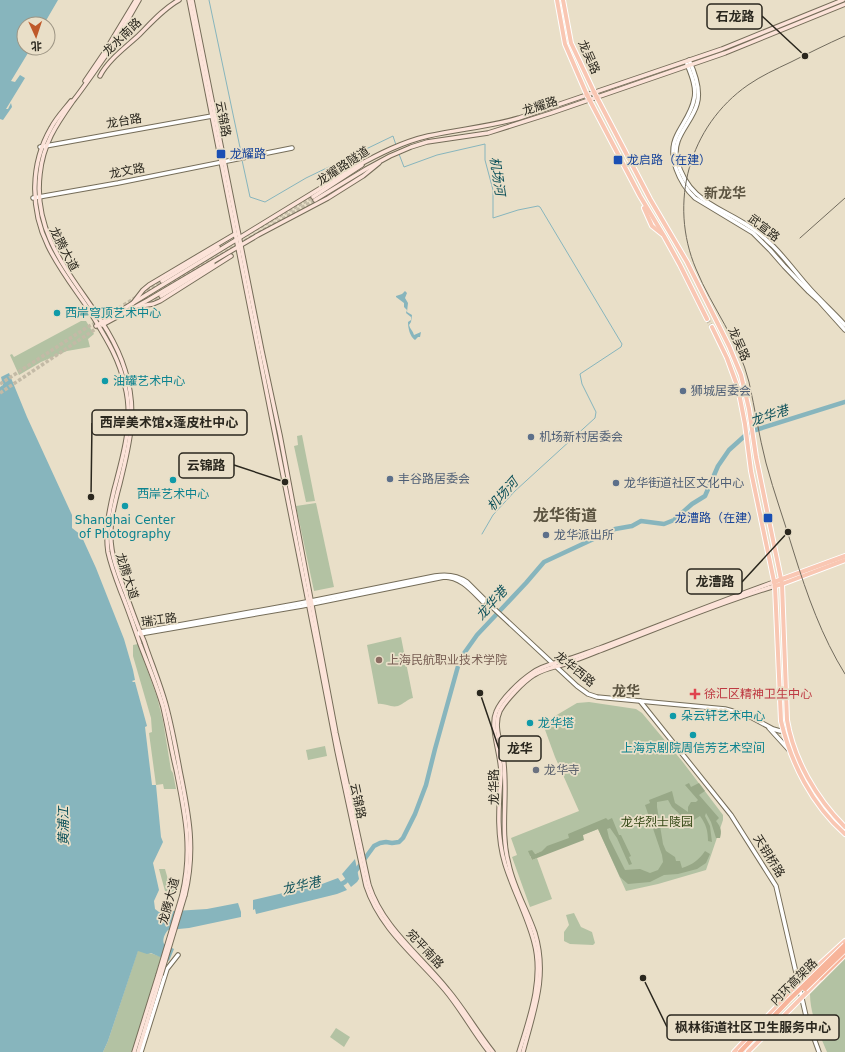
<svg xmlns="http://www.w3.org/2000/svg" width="845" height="1052" font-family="'DejaVu Sans','Noto Sans SC',sans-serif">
	<rect width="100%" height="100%" fill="#e9dfc8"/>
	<g fill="#b3c2a3">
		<polygon points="81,321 86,321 94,334 88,339 90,347 67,351 41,362 19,375 10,355 12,354 14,357"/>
		<polygon points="302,435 315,501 306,502 294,446 298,445 297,436"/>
		<polygon points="316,503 334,587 314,591 296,506"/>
		<path d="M401 637 413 698C407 699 404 704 398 706 391 708 385 703 378 704L367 645Z"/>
		<polygon points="138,644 157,697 163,721 171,770 173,773 176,789 164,789 163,784 156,785 149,733 152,732 151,718 133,656 133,645"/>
		<polygon points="589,702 636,709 642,713 682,761 723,815 723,820 706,870 658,884 626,891 598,829 530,856 532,860 537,858 552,899 530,907 512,857 517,855 511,838 579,811 555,757 544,727 550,719 577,703"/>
		<polygon points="325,746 327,756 308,760 306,750"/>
		<polygon points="159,869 165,869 169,883 176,885 174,893 165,891"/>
		<polygon points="574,913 581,927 592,932 595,943 593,945 570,944 564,941 564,932 569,925 566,915"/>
		<path d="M138 950C146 953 153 953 161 957L132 1052H103L108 1041Z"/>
		<path d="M845 959V1052H827C819 1033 810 1014 810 994Z"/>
		<polygon points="336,1028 350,1037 344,1047 330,1037"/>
	</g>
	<path fill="#98a887" d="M689 783 691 787 699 783 705 791 699 795 719 818 716 821C721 827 722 831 720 838H716L711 822 706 813 705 816 710 826 712 842 708 841C708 831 706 824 700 816L689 823 672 807 668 800 657 802V807L663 844 666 851 675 857 676 861H680L682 868C692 865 699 860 705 851L710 854 706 863 697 869 678 874 664 875 650 882 628 884 620 877 598 829 583 835 584 840 532 860 528 851 532 850 535 854 542 851 547 846 569 838 568 834 606 818 608 820 612 818 619 835H621L631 856 629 857 632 864 629 865 617 838 610 828 607 829 609 838 625 870 640 869 650 873 658 870 663 862 662 855 645 805 650 803 649 800 672 791 675 803 688 812V807L691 802H696L698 800 685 785Z"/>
	<g fill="#87b5bd">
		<polygon points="0,0 58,0 44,24 24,24 24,48 31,48 11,81 15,82 20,75 25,78 6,109 8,109 11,103 12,107 3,120 0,119"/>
		<path d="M405 291 407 293 405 298 408 303 407 312 412 315 411 322 409 325C410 329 413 331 414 335L421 332 420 337H418L415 340C410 337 408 328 408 322L411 320V317L406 313 407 310 404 307V303L396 297V296L402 294Z"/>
		<path d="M9 373 27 417 72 515V528L81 535 96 568 124 639 133 670 135 680 132 681 133 682H135L147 726 145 727 152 785H156L161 837 163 842 153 863 159 890 154 901 155 909 159 912 207 909 238 903 241 912V917L189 928 168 930C165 933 162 940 164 944L174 949 169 961 151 953 147 954 138 951 108 1041 103 1052H0V387L3 385 1 377Z"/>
		<polygon points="355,859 359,879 357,882 351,887 342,874"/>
		<polygon points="338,878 347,890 337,894 256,914 255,909 253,910 253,900 322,884"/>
	</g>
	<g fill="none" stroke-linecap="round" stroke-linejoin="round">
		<g stroke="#87b5bd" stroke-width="1">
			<polyline points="209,0 242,157"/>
			<polyline points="399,154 404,167 437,155 485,144 485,160 493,190 493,218 518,210 538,206 540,207 622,344 621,347 580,374 582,384 596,412 595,418 515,491 493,515 482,534"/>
			<polyline points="242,160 250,197 265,202 306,178 393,136 396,145"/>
		</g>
		<polyline stroke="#87b5bd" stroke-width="4.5" points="338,886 345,882 355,872 374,846 380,843 386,842 392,843 399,842 403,838 415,814 426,785 435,749 460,659 477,635 526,583 544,562 615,529 632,526 641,521 664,524 674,520 692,504 705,496 718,466 729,450 749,432 845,402"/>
		<g stroke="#c3baa6" stroke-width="3.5" stroke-dasharray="3.5 2" stroke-linecap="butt">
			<polyline points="246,235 313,197"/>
			<polyline points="140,302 315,200"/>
			<polyline points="119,308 162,281"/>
			<polyline points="130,312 161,296"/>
			<polyline points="0,384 86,328 122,308"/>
			<polyline points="0,393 100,326"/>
		</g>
		<polyline stroke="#c3baa6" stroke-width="4" stroke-dasharray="4 2" stroke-linecap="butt" points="707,319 712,327"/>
		<g stroke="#756d59" stroke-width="5.5">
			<g id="tertiary">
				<path d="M689 60C695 73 701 91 697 104 692 123 671 138 677 160 688 202 719 206 750 227 759 232 766 240 773 246 787 260 798 276 811 290 822 302 834 313 845 325"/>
				<path d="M687 64C691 74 697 88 694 99 692 112 683 123 677 135 666 156 680 184 695 198L753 233 770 250 784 266 809 292 819 301 845 330"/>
				<polyline points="40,147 212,116"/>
				<polyline points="33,198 118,183 292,148"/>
				<path d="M137 634 140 632 301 603 435 576C447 574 457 575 467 582L490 605 577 686 588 694 597 697 725 709 747 715 773 729 780 731 789 730"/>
				<path d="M140 634 302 606 444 577C461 577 472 591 483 602"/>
				<polyline points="640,701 731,815 776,886 806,1016 819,1052"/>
				<polyline points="769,728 789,750"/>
				<polyline points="141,1052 167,969 178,955"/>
			</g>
		</g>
		<g stroke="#756d59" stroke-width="5.5">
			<g id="secondary">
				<path d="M139 0C128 19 117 40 104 58 94 72 84 87 73 101 56 125 43 144 40 174 30 256 104 300 125 370 138 411 130 443 120 483 114 506 108 527 112 550 114 564 120 578 125 591 131 608 137 625 144 641 151 662 160 683 166 705 172 727 176 749 180 771 189 815 196 850 185 895"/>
				<path d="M189 0 317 647 337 751 366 886C380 929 416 956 445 990 461 1009 473 1032 489 1052"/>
				<path d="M192 0 262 351 280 435 336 733 369 885C383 928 420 955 448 990 464 1009 477 1032 493 1052"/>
				<path d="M100 76C108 60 125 48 139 35 151 23 163 9 179 0"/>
				<polyline points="85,81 104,53 136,0"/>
				<path d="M71 101C64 110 56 118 51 128 30 164 30 209 48 246 59 269 75 289 89 310 104 335 119 357 125 386 134 421 123 456 114 490 109 511 105 530 108 552 111 566 116 579 121 592 128 609 134 627 140 644 148 665 157 686 163 707 168 728 171 749 176 769 185 814 193 849 182 895"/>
				<polyline points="313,197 362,165"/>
				<polyline points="315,200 366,169 390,156 411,147 427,142 488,133 551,113 725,53 845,4"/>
				<polyline points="162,281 218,247"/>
				<polyline points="161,296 213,264"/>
				<path d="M133 303 355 167C379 154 402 142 428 136 459 129 489 127 519 118L722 49 843 0"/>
				<polyline points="140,306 153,304 160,301 231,256"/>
				<polyline points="102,325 148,300 258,235 328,198 363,176 379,163"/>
				<polyline points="96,326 133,303 143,290 149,285 235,234"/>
				<polyline points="134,1052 158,975"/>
				<polyline points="138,1052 161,975"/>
				<path d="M519 1052C530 1017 544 978 534 942 527 915 513 890 505 864 496 835 499 804 501 775 502 756 489 728 496 712 501 699 520 681 532 673 543 665 553 664 565 660 577 657 588 652 600 648 658 626 715 603 774 582"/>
				<path d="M523 1052C534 1010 548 976 535 933 527 910 514 888 509 865 499 829 509 793 503 756 501 742 493 726 500 711 506 700 523 682 534 675 546 668 552 668 565 664 576 660 587 656 599 651 657 629 715 604 775 586"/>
			</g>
		</g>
		<g stroke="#fff" stroke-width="6">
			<g id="primary">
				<polyline points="557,0 565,44 587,95 640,196 664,236 680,265 707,319"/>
				<path d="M563 0 571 43 594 92 650 199 687 262 729 346 741 375 749 409 756 457 782 584 787 720C794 760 816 798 845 827"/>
				<polyline points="644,208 652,226 662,234"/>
				<path d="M712 327 727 358 738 388 745 424 751 471 775 586 781 721C791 763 812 805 845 834"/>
				<polyline points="774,582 845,556"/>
				<polyline points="775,586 782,584 845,560"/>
				<polyline points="734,1052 798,984 845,941"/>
				<polyline points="748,1052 822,977"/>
			</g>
		</g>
		<g stroke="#fff" stroke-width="6">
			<polyline id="trunk" points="821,978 845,954"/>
		</g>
		<use href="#tertiary" stroke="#fff" stroke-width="3.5"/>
		<use href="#secondary" stroke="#fce3d9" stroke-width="3.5"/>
		<use href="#primary" stroke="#f9c7b3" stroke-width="4"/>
		<use href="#trunk" stroke="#f7b49a" stroke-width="4.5"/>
		<g stroke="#716b5d" stroke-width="1">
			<path d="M845 36C827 44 809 53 791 62 776 69 761 76 748 85 689 126 668 203 696 269 712 308 739 341 749 382 755 409 759 436 766 463 774 493 785 523 794 553 807 595 822 637 845 674"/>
			<polyline points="800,238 845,198"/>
		</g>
		<g stroke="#756d59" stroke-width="5.5" stroke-linecap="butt">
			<g id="secondary-bridge">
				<polyline points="158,975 182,895"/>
				<polyline points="161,975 185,895"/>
			</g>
		</g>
		<g stroke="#fff" stroke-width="6" stroke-linecap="butt">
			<g id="trunk-bridge">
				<polyline points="805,989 845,950"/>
				<polyline points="740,1052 789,1000 845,945"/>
			</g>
		</g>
		<use href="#secondary-bridge" stroke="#fce3d9" stroke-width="3.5"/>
		<use href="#trunk-bridge" stroke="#f7b49a" stroke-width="4.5"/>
	</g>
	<g fill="#1a4fb4" stroke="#e9dfc8" stroke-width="1.5">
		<rect x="216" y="149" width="10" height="10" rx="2"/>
		<rect x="613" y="155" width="10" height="10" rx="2"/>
		<rect x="763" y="513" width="10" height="10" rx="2"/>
	</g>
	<g fill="#0f9aa8" stroke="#e9dfc8" stroke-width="1.5">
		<circle cx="57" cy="313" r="4"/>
		<circle cx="105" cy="381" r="4"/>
		<circle cx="173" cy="480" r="4"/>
		<circle cx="125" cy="506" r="4"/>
		<circle cx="673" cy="716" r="4"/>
		<circle cx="530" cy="723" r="4"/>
		<circle cx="693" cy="735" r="4"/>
	</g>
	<g fill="#5c6f8a" stroke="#e9dfc8" stroke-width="1.5">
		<circle cx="683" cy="391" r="4"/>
		<circle cx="531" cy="437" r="4"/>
		<circle cx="390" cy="479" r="4"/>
		<circle cx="616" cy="483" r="4"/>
		<circle cx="546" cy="535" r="4"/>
	</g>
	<circle fill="#8d6e63" stroke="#e9dfc8" stroke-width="1.5" cx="379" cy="660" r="4"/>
	<path fill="#e0444e" stroke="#e9dfc8" stroke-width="1.5" d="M693 688h4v4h4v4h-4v4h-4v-4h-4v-4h4z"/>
	<circle fill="#6b7280" stroke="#e9dfc8" stroke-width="1.5" cx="536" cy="770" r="4"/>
	<g text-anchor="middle" stroke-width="3.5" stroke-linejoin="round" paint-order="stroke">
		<g font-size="12" fill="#2a271e" stroke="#e9dfc8">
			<text transform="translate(122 37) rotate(-44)" y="4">龙水南路</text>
			<text transform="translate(589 57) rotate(66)" y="4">龙吴路</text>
			<text transform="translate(540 106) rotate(-18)" y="4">龙耀路</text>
			<text transform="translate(223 119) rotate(79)" y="4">云锦路</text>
			<text transform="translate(124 121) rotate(-10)" y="4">龙台路</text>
			<text transform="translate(343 166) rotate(-33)" y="4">龙耀路隧道</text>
			<text transform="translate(127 171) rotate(-11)" y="4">龙文路</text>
			<text transform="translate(764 228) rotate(38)" y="4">武宣路</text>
			<text transform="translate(64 249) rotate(62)" y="4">龙腾大道</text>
			<text transform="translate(739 344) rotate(66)" y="4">龙吴路</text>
			<text transform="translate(127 576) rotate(72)" y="4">龙腾大道</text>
			<text transform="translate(159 620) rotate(-8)" y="4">瑞江路</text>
			<text transform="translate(575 669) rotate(39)" y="4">龙华西路</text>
			<text transform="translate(494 787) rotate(-90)" y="4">龙华路</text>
			<text transform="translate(358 801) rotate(78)" y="4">云锦路</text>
			<text transform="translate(769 856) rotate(58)" y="4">天钥桥路</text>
			<text transform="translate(169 901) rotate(-75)" y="4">龙腾大道</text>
			<text transform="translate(425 949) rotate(47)" y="4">宛平南路</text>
			<text transform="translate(794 982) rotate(-45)" y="4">内环高架路</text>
		</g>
		<g font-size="12" fill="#164399" stroke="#e9dfc8" text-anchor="start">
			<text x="230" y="158">龙耀路</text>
			<text x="627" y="164">龙启路（在建）</text>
			<text x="759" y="522" text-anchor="end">龙漕路（在建）</text>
		</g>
		<g font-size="12" fill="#0d838f" stroke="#e9dfc8" text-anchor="start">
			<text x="65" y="317">西岸穹顶艺术中心</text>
			<text x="113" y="385">油罐艺术中心</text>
			<text x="173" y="498" text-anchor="middle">西岸艺术中心</text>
			<text x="125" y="524" text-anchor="middle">Shanghai Center<tspan x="125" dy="14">of Photography</tspan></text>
			<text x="681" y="720">朵云轩艺术中心</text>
			<text x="538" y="727">龙华塔</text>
			<text x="693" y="752" text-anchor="middle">上海京剧院周信芳艺术空间</text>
		</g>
		<g font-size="12" fill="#4e5e75" stroke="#e9dfc8" text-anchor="start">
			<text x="691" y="395">狮城居委会</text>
			<text x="539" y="441">机场新村居委会</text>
			<text x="398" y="483">丰谷路居委会</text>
			<text x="624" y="487">龙华街道社区文化中心</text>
			<text x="554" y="539">龙华派出所</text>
		</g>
		<g font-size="12" fill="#785e54" stroke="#e9dfc8" text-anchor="start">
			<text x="387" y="664">上海民航职业技术学院</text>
		</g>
		<g font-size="12" fill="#be3a42" stroke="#e9dfc8" text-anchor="start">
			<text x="704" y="698">徐汇区精神卫生中心</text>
		</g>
		<g font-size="12" fill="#5b616d" stroke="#e9dfc8" text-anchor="start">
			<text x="544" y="774">龙华寺</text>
		</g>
		<g font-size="12" fill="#344815" stroke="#e9dfc8">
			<text x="657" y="826">龙华烈士陵园</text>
		</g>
		<g font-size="13" font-style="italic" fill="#0c5059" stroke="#e9dfc8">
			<text transform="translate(498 176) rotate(81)" y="5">机场河</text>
			<text transform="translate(769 415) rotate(-18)" y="5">龙华港</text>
			<text transform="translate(502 494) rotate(-48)" y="5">机场河</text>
			<text transform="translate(491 603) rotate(-48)" y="5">龙华港</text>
			<text transform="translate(63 826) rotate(-91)" y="5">黄浦江</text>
			<text transform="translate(301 885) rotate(-13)" y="5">龙华港</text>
		</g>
		<g font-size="14" font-weight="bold" fill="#5d5542" stroke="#e9dfc8">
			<text x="725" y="198">新龙华</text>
			<text x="626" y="696">龙华</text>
		</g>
		<g font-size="16" font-weight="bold" fill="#5d5542" stroke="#e9dfc8">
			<text x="565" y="521">龙华街道</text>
		</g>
	</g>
	<path fill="none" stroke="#2a271e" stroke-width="1.5" d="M805 56L762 16M91 497L92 423M285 482L234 465M788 532L742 582M480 693L499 749M643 978L667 1027"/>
	<g fill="#2a271e" stroke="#e9dfc8" stroke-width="1.5">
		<circle cx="805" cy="56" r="4"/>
		<circle cx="91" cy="497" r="4"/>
		<circle cx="285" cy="482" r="4"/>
		<circle cx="788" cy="532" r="4"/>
		<circle cx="480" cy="693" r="4"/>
		<circle cx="643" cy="978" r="4"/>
	</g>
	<g fill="#e9dfc8" stroke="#2a271e" stroke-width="1.5">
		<rect x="707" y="4" width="55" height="25" rx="4"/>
		<rect x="92" y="410" width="155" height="25" rx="4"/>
		<rect x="179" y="453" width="55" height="25" rx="4"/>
		<rect x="687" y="569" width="55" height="25" rx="4"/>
		<rect x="499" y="736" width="42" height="25" rx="4"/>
		<rect x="667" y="1015" width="172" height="25" rx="4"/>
	</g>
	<g font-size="13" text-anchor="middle" font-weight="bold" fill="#2a271e">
		<text x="735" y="21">石龙路</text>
		<text x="169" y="427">西岸美术馆x蓬皮杜中心</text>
		<text x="206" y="470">云锦路</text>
		<text x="715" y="586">龙漕路</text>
		<text x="520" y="753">龙华</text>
		<text x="753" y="1032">枫林街道社区卫生服务中心</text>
	</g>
	<g transform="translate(36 36) rotate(177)"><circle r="19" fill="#e9dfc8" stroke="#9d9584"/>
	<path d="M0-3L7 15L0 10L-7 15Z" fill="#bf592a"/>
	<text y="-6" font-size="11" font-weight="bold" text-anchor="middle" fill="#2a271e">北</text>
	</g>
</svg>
